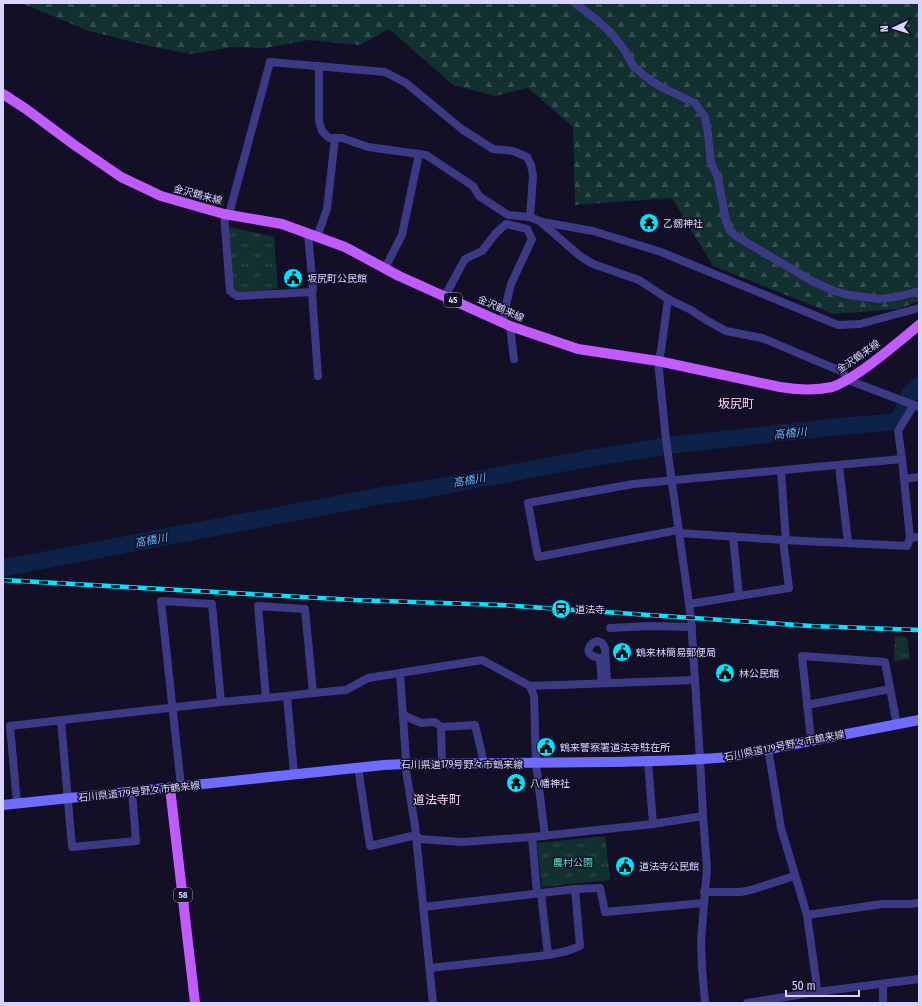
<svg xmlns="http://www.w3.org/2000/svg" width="922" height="1006" font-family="'Fira Sans Condensed','Noto Sans JP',sans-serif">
	<defs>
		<pattern id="forest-firs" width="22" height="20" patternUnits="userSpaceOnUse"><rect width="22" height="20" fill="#12302f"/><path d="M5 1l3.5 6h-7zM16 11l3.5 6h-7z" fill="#344d4e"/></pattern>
		<pattern id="park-tufts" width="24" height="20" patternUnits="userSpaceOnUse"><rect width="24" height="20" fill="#12302f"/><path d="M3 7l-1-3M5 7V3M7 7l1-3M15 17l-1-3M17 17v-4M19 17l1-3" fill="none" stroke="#344d4e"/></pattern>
	</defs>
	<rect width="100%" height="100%" fill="#130f26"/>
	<polygon fill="url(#forest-firs)" points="21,3 919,3 919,301 898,309 834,314 713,266 672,198 575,205 573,127 528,88 495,96 453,85 389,29 360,45 308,40 266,48 234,47 191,54 149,46 89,31"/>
	<g fill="url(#park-tufts)">
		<polygon points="229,227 274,237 278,289 239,292 233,288"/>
		<polygon points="895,636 907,637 910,659 894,661"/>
		<polygon points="605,836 610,880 542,887 537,843"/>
	</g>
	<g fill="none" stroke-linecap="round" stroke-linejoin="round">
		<polyline stroke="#0c2248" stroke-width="17" points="3,568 380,496 427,489 586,459 672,445 834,427 894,422 900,417 904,409 909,395 919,385"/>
		<g stroke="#3d3a85" stroke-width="8">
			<polyline points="575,3 597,20 613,35 625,51 634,67 650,80 663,88 695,103 705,117 708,135 711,163 718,178 726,221 730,231 739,238 780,262 812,281 834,291 849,295 879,299 896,297 919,291"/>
			<polyline points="335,138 342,138 368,147 419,154 402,235 385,268"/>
			<polyline points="419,154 426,155 473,186 479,196 508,215 530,217"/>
			<polyline points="224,214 230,291 237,296 312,292"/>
			<polyline points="229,214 270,62 385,72 406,83 463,130 493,149 513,151 527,157 531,165 533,176 530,217 542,222 593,231 661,252 838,325 860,324 919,308"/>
			<polyline points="542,223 580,256 593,264 639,280 668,299 691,310 706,320 726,331 762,338 843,372 848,380 919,407"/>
			<polyline points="308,234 313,289 312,292 318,376"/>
			<polyline points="317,237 327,209 335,138 329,138 322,131 319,121 319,66"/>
			<polyline points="445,296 465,259 482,251 496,233 506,224 527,229 532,239 511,284 502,322"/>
			<polyline points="668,299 661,351 658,361 666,440 691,618 700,759 703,816 707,868 701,941 702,968 705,1003"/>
			<polyline points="510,326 514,359"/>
			<polyline points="902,459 898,431 914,405"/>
			<polyline points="839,465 848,543"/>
			<polyline points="781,471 786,540"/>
			<polyline points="904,479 919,477"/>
			<polyline points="678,530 538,557 528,503 633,484 902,459 910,538 907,546 783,540 679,533"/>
			<polyline points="733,536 739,596"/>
			<polyline points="910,538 919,537"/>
			<polyline points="689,604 789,588 783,540"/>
			<polyline points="610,628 649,626 692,627"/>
			<polyline points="400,673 406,760 405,764 415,826 433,1003"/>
			<path d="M602 683 600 658C599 658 594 657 593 656 584 652 590 643 597 641L602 643 605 648 607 683"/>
			<polyline points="530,686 695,680"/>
			<polyline points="266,698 258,606 305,609 313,693"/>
			<polyline points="807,705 890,689"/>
			<polyline points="403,715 421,723 435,722 441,727 475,725 484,763"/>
			<polyline points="61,720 72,847 136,841 132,791"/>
			<polyline points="441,727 442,763"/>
			<polyline points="811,740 802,656 885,662 897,725"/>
			<polyline points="768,748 781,828 807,915 816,980 817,992"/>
			<polyline points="648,761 653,824"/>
			<polyline points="358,767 370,846 416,835 420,839 462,842 532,837 537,893"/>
			<polyline points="294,774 287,696 313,693 346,690 368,678 482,660 530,686 534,696 536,764 545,836"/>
			<polyline points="181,786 161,601 212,604 221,702"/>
			<polyline points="17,803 10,726 221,702 287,696"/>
			<polyline points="532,837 653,824 703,816"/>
			<polyline points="575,889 600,888 605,912 704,903"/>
			<polyline points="704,892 740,892 751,890 794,876"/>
			<polyline points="541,893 548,955"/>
			<polyline points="423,907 575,889 580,946 567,951 548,955 430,968"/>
			<polyline points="807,915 882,904 909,904 919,903"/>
			<polyline points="883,984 883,1003"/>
			<polyline points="747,1003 817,992 919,979"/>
		</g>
		<path stroke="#6f6bff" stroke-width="10" d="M3 805 384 765 405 764C473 763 541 763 609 762 649 761 689 761 728 757L919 720"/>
		<g stroke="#c25bff" stroke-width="10">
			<path d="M3 94 26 109 73 144 121 177 161 196 224 214 282 224 345 247 399 276 510 326 578 349 658 361 780 387C797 390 814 391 832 387 842 384 852 377 861 371 881 357 900 341 919 325"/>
			<polyline points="170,788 195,1003"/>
		</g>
		<g stroke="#00e5ff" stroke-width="4.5">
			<polyline id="rail" points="3,580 355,600 501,605 812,626 919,630"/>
		</g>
		<use href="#rail" stroke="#130f26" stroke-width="3" stroke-dasharray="9" stroke-linecap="butt"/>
	</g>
	<defs>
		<g id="temple-disc" transform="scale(1)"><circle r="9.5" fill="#00e5ff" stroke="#130f26"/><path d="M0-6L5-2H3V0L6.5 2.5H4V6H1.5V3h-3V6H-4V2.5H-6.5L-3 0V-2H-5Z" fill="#111"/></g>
		<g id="civic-disc" transform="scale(1)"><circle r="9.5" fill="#00e5ff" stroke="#130f26"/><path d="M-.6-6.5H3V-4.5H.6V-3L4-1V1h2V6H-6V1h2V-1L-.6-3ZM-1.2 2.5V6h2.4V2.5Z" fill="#111"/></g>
		<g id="station-disc" transform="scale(1)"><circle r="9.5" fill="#00e5ff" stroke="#130f26"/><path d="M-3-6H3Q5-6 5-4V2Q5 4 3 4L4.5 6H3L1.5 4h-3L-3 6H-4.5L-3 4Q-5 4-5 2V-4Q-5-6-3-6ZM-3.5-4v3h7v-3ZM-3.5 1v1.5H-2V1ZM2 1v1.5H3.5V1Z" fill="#111"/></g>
	</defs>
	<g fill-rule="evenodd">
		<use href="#temple-disc" x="649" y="223"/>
		<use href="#civic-disc" x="293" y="278"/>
		<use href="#station-disc" x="561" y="609"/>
		<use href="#civic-disc" x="622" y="652"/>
		<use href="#civic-disc" x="725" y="673"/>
		<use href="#civic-disc" x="546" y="747"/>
		<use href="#temple-disc" x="516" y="783"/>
		<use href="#civic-disc" x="625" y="866"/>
	</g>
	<g text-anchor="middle" stroke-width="3" stroke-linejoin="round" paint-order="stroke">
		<g fill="#130f26" stroke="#9e99be" stroke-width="1">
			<rect x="444" y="293" width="18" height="14" rx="3"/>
			<rect x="174" y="888" width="18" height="14" rx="3"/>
		</g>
		<g font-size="9" font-weight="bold" fill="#d9d4ff">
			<text x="453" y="303">45</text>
			<text x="183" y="898">58</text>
		</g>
		<g font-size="10" fill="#d9d4ff" stroke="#130f26">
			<text transform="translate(198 194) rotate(15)" y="4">金沢鶴来線</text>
			<text transform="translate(501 308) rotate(24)" y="4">金沢鶴来線</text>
			<text transform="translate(858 356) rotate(-35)" y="4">金沢鶴来線</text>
			<text transform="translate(784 745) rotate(-11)" y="4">石川県道179号野々市鶴来線</text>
			<text x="462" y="768">石川県道179号野々市鶴来線</text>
			<text transform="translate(139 791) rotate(-6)" y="4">石川県道179号野々市鶴来線</text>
		</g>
		<g font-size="10" fill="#d9d4ff" stroke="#130f26" text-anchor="start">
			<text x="663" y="227">乙劔神社</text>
			<text x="307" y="282">坂尻町公民館</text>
			<text x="575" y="613">道法寺</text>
			<text x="636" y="656">鶴来林簡易郵便局</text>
			<text x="739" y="677">林公民館</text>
			<text x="560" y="751">鶴来警察署道法寺駐在所</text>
			<text x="530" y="787">八幡神社</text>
			<text x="639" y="870">道法寺公民館</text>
		</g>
		<g font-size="10" fill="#5fe0c0" stroke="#130f26">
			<text x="573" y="866">農村公園</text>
		</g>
		<g font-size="11" font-style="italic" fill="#62b6ff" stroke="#130f26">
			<text transform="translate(790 433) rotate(-6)" y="4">高橋川</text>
			<text transform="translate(469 480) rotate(-10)" y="4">高橋川</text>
			<text transform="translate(151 540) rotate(-11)" y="4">高橋川</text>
		</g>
		<g font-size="12" fill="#ffd6f0" stroke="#130f26">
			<text x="736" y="408">坂尻町</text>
			<text x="437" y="804">道法寺町</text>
		</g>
	</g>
	<rect width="922" height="1006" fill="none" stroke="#d9d4ff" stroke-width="8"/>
	<g transform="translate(894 28) rotate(266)" stroke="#130f26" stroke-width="3" paint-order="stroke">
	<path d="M0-3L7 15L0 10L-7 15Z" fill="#d9d4ff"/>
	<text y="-6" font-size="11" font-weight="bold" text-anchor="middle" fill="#d9d4ff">N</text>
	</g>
	<path d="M786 990v6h73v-6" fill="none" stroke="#d9d4ff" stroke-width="2"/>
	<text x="792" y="990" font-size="12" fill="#d9d4ff" stroke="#130f26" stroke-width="3" paint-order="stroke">50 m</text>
</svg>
